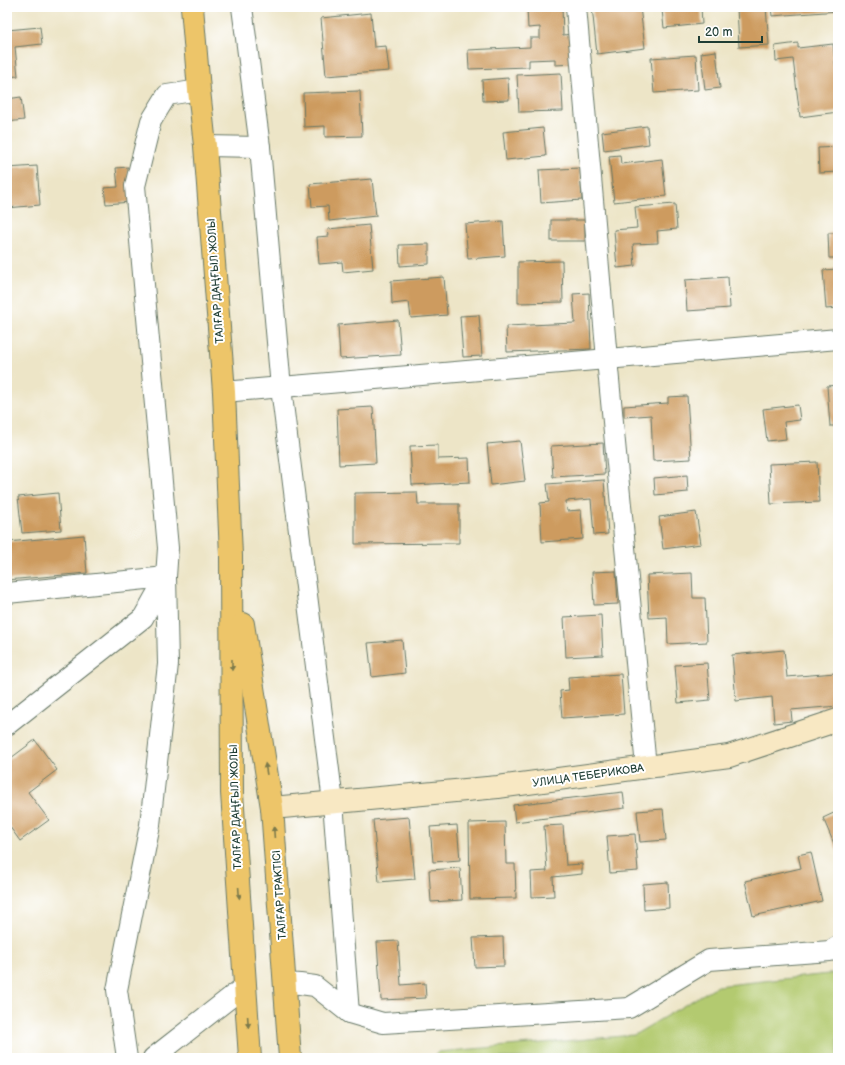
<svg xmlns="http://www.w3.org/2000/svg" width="845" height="1065" font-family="'Balsamiq Sans',sans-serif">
	<rect width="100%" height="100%" fill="#fff"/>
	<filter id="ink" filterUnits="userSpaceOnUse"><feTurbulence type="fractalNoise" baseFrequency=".025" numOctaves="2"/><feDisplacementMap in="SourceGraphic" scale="8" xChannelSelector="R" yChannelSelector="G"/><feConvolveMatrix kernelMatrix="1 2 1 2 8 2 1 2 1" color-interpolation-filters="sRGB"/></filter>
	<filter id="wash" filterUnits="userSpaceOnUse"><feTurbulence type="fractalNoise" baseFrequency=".012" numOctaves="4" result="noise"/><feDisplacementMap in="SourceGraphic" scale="16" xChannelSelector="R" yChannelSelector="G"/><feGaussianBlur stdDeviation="0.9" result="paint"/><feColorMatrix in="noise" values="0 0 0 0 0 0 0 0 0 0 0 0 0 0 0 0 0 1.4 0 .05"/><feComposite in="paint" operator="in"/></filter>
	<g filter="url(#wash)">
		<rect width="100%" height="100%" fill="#ede5c7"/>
		<polygon fill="#b3ca6f" stroke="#698452" points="838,973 838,1058 432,1058 438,1052 634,1035 717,986"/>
		<g id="blocks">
			<g fill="#cd9b5e">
				<polygon points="527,7 562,7 563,35 573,34 575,64 555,65 555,59 529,60 529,67 469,69 468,50 530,47 530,38 540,38 540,27 528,28"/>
				<polygon points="592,7 640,7 645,48 597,54"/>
				<polygon points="701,7 702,24 664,28 662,10"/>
				<polygon points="737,7 766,7 769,45 739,47"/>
				<polygon points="771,7 838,7 838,11 772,16"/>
				<polygon points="371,13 374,47 386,46 389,71 326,76 321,18"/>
				<polygon points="40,27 42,44 15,47 18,76 7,77 7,30"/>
				<polygon points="798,43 798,48 833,44 838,89 838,112 800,117 793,59 776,61 775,46"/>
				<polygon points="716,51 720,88 705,90 701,53"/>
				<polygon points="696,55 698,90 654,93 651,58"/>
				<polygon points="561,73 563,111 519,112 517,75"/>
				<polygon points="508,78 509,100 483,101 482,80"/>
				<polygon points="360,91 362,136 325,137 325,126 304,127 303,93"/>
				<polygon points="21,97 24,120 7,122 7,99"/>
				<polygon points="647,126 649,144 604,150 602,132"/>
				<polygon points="543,128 546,156 506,160 503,132"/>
				<polygon points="838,147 838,172 819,173 818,148"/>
				<polygon points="620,155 621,164 662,159 666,196 614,202 609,156"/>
				<polygon points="37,166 40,205 7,208 7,168"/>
				<polygon points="128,167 131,202 106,204 104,188 118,187 116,168"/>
				<polygon points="580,168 582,200 541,203 539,170"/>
				<polygon points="372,179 376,216 329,221 328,206 312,207 310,184"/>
				<polygon points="675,204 677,229 657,231 658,243 633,244 635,266 617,268 614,230 637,228 635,207"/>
				<rect x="551" y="220" width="34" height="21"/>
				<polygon points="503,221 505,256 468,259 465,224"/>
				<polygon points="369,225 373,269 343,272 342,262 319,264 317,237 329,236 328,229"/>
				<polygon points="828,233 838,233 838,258 829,258"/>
				<polygon points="429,244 429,264 400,266 399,245"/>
				<polygon points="562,261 563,302 518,303 518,262"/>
				<polygon points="838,269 838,308 826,309 823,270"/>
				<polygon points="444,277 447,315 411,318 409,302 392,304 391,281"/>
				<polygon points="728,277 730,308 687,311 685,280"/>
				<polygon points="589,293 591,349 507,352 506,326 575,323 573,294"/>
				<polygon points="479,315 482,356 463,357 460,316"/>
				<polygon points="398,320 401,355 340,359 338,325"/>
				<polygon points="838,385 838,426 830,426 827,386"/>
				<polygon points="687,396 691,459 653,461 651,415 624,417 624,406 668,403 668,397"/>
				<polygon points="798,405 800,420 784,422 786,439 767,441 763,409"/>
				<polygon points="373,407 376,463 339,465 337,409"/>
				<polygon points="520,441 525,481 491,485 487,444"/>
				<polygon points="603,443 605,474 553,477 551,446"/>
				<polygon points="438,445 438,459 469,458 470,482 412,485 410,446"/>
				<polygon points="817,462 819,502 771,504 769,464"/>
				<polygon points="687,475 688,492 655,495 654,478"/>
				<polygon points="604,480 608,534 594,535 591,499 566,501 567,511 581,510 583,539 542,542 540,503 549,502 547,484"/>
				<polygon points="417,492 418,504 459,504 459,543 355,544 355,493"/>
				<polygon points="58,493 61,530 22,533 18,497"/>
				<polygon points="696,512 701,544 663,549 659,517"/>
				<polygon points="84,535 87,573 7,580 7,542"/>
				<polygon points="616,571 618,604 594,605 592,572"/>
				<polygon points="692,573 693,598 705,598 707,642 668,644 667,617 649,618 647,575"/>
				<polygon points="601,615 603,655 566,657 564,617"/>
				<polygon points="402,640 405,673 372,677 368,643"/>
				<polygon points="784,650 787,677 835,673 838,706 791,710 792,721 774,723 772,697 736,701 732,655"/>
				<polygon points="707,663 710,700 678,703 675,665"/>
				<polygon points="621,674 624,714 562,718 560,691 569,690 568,677"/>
				<polygon points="35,740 57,770 28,792 49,820 20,841 7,823 7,761"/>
				<polygon points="623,792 625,808 515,822 513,805"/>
				<polygon points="663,809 666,840 640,842 637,811"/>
				<polygon points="838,811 838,853 823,818"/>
				<polygon points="409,817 415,879 379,882 373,820"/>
				<polygon points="505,822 506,864 515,864 516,898 470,899 469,823"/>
				<polygon points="457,825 460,860 433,862 430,827"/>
				<polygon points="563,825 566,865 582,864 582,874 553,877 554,896 532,897 531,872 547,871 544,826"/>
				<polygon points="635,834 638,871 610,873 607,836"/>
				<polygon points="811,852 822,901 753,916 745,881 801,868 798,855"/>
				<polygon points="460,868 462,900 431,902 429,870"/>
				<polygon points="668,882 669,908 644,910 643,884"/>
				<polygon points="503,937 504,966 475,967 473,938"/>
				<polygon points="398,941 401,985 425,983 426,998 381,1000 377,942"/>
			</g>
		</g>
	</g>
	<g filter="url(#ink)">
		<use href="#blocks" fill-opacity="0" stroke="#677867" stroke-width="1"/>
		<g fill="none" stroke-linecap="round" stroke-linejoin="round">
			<g stroke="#677867" stroke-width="22">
				<g id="street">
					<polyline points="242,7 260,147 281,388 333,802 349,1013"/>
					<polyline points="576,7 607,359 646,767"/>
					<polyline points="205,146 260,147"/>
					<polyline points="224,392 838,339"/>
					<polyline points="7,593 166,577"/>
					<polyline points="7,725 143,618 166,577"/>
					<polyline points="285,983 300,984 315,986 349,1013 383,1023 629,1008 709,960 830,951 838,946"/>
					<polyline points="127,1058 117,990 150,825 168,664 166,577 168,548 135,186 151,121 167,95 199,90"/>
					<polyline points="153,1058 245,986"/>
				</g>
			</g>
			<g stroke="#677867" stroke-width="24">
				<polyline id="secondary" points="272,808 498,787 729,756 838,720"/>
			</g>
			<g stroke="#677867" stroke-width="24">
				<g id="primary">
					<polyline points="192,7 199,90 205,146 224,392 231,556 232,793 250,1058"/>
					<polyline points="243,624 272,808 290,1058"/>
				</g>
			</g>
			<use href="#street" stroke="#fff" stroke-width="20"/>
			<use href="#secondary" stroke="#f8e8c3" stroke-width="22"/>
			<use href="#primary" stroke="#edc569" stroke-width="22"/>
		</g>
		<defs><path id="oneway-solid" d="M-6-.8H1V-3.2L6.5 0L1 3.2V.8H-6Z"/></defs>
		<g fill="#7c7a4c">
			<use href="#oneway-solid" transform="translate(232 665) rotate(90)"/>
			<use href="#oneway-solid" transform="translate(266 769) rotate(-99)"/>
			<use href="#oneway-solid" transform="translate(274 832) rotate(-94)"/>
			<use href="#oneway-solid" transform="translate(239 893) rotate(86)"/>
			<use href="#oneway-solid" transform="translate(248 1022) rotate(86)"/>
		</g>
	</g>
	<g text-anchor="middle" stroke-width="4" stroke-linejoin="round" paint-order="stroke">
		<g font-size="11" fill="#1f3d34" stroke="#fff">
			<text transform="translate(215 281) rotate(-94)" y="4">ТАЛҒАР ДАҢҒЫЛ ЖОЛЫ</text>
			<text transform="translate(588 775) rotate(-8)" y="4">УЛИЦА ТЕБЕРИКОВА</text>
			<text transform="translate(235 807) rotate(-92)" y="4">ТАЛҒАР ДАҢҒЫЛ ЖОЛЫ</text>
			<text transform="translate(279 895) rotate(-94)" y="4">ТАЛҒАР ТРАКТІСІ</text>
		</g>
	</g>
	<rect width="845" height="1065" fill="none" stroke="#fff" stroke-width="24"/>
	<path d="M699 36v6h63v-6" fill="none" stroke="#1f3d34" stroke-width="2"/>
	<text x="705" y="36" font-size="12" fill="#1f3d34" stroke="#ffffff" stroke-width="3" paint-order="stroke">20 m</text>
</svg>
